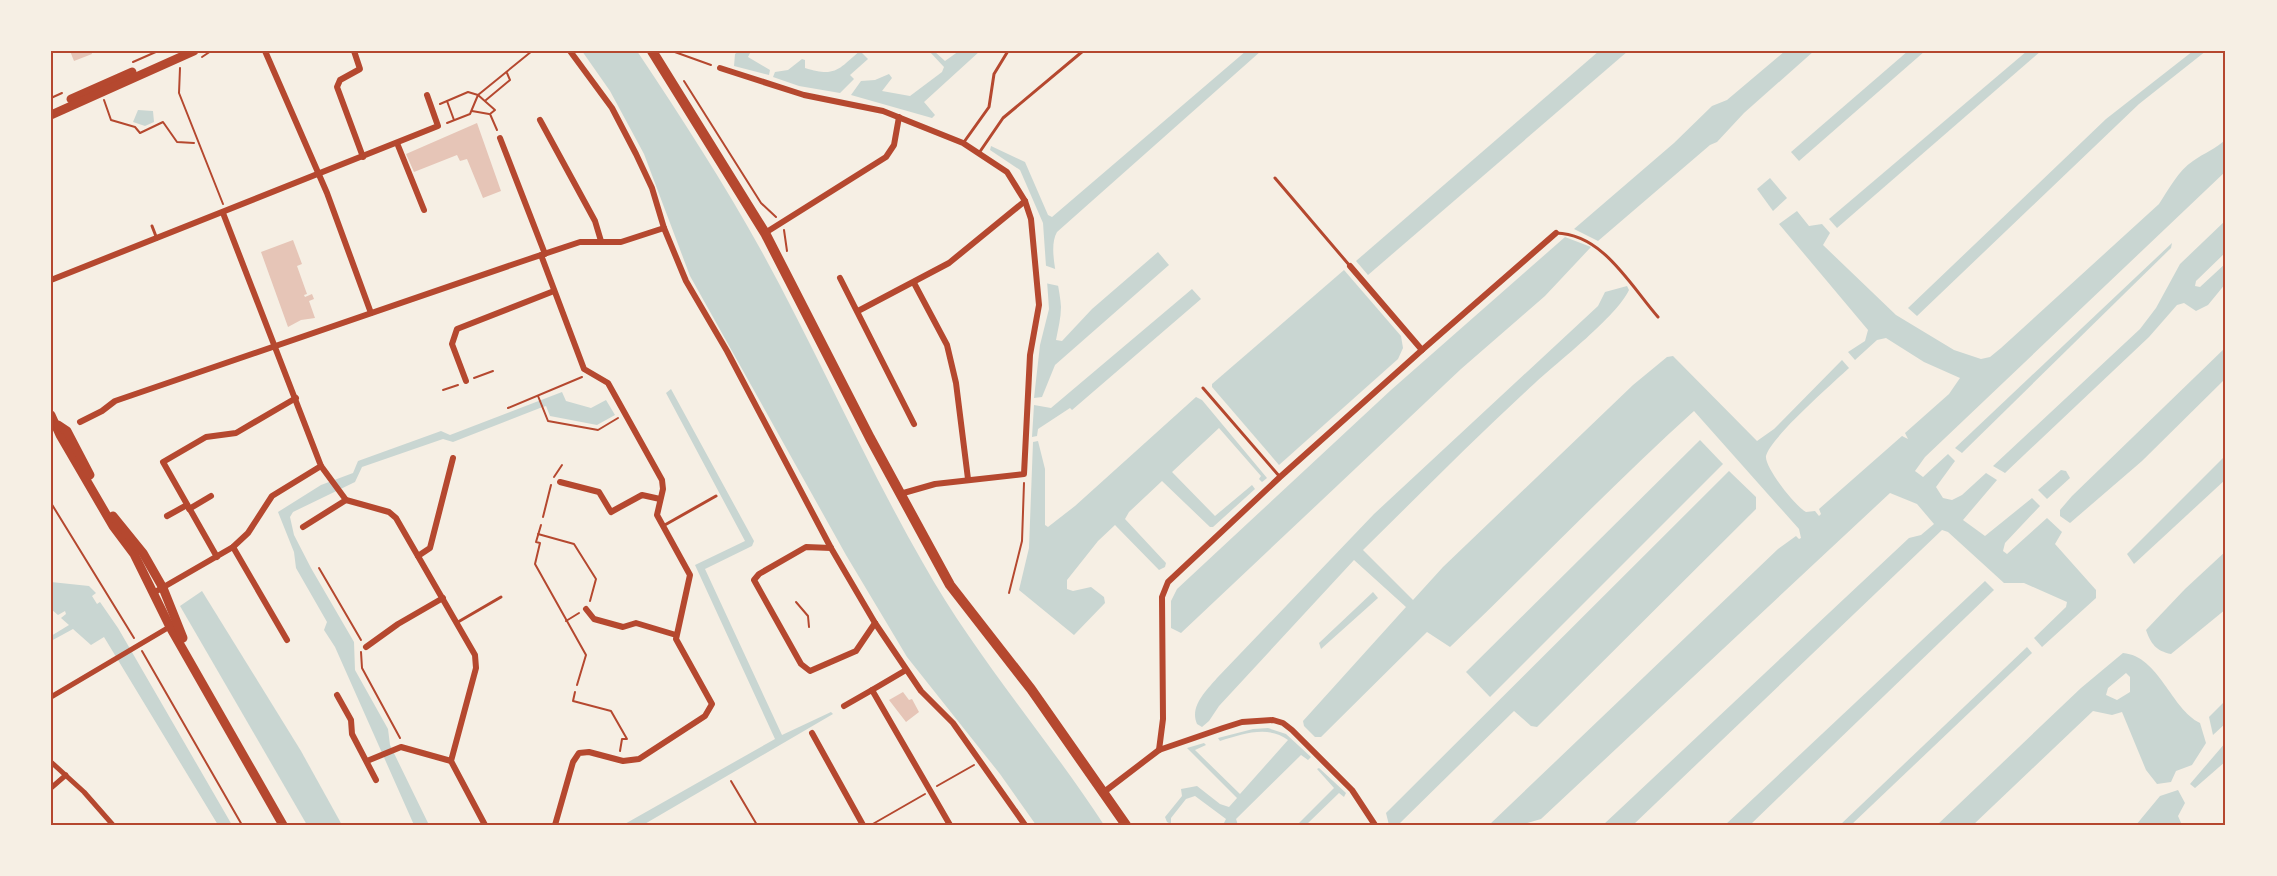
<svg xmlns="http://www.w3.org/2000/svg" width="2277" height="876" font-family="Literata,serif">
	<rect width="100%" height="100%" fill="#f6efe4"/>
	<g fill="#c9d6d2" fill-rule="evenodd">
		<path d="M582 51H637C681 117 724 183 762 252 818 354 865 462 923 563 975 656 1046 736 1104 825H1036L1000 774 907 657 846 555 690 276 644 154 610 91Z"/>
		<polygon points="739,51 751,51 748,57 770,70 769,75 734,66 735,54"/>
		<path d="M860 51 868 59 850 75 854 79 840 93 799 86 773 77 775 72 788 70 802 59 805 60V68C837 78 839 68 860 51Z"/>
		<polygon points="929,51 934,51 945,61 959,51 980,51 924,102 935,115 932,118 851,95 861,81 875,80 889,74 892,78 882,91 910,96 942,72 944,67"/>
		<path d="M1246 51H1261L1057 232C1047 249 1060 284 1061 307 1061 318 1058 329 1056 340L1062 341 1092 309 1158 252 1169 265 1055 365 1042 397 1034 398 1040 345 1049 309 1043 223 1020 170 990 150 991 146 1025 162 1048 215 1052 217Z"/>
		<polygon points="1599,51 1628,51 1368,275 1356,261"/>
		<polygon points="1785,51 1814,51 1744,113 1717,142 1710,145 1598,241 1574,229 1674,143 1712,106 1727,100"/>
		<polygon points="1908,51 1925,51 1799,161 1791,152"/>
		<polygon points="2027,51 2041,51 1837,228 1829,219"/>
		<polygon points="2193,51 2206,51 2139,104 1917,316 1908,308 2106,119"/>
		<polygon points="138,110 153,111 154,122 145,126 133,122"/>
		<path d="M2226 139V171L1925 457 1915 471 1923 477 1948 454 1955 461 1936 487 1943 498 1952 500 1962 495 1986 473 1997 480 1963 520 1985 536 2032 498 2040 506 2005 543 2003 551 2007 554 2047 518 2062 532 2055 544 2096 590V598L2042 647 2034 638 2066 607 2067 602 2024 583H2004L1948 532 1942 530 1633 825H1603L1909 538 1921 535 1934 524 1917 504 1890 493 1541 819 1521 825H1489L1778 549 1796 536 1799 539 1801 538 1799 529 1694 411C1610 487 1532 569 1450 647L1427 632 1321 737H1315L1304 726 1303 721 1406 607 1354 560 1219 706 1209 721 1202 727 1197 724C1189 706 1207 690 1217 678L1374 514 1598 306 1605 292 1627 286 1629 290C1617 316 1558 362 1535 383 1476 437 1420 494 1363 550L1413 600 1443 567 1633 385 1667 357 1673 356 1757 441 1774 429 1842 360 1849 368C1832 384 1770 438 1766 456 1764 467 1796 507 1806 512L1815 511 1819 516 1821 514 1819 509 1902 436 1908 439 1905 433 1949 394 1960 378 1924 362 1886 338 1877 340 1855 360 1848 352 1865 341 1868 330 1779 224 1797 211 1809 226 1822 224 1830 233 1823 245 1896 315 1954 350 1981 359 1990 357 2001 348 2159 204C2169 189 2178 171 2193 161 2204 153 2216 149 2226 139Z"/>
		<polygon points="1770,178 1787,198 1773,211 1757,189"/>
		<polygon points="2226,220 2226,252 2196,281 2195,286 2200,287 2226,263 2226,283 2208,305 2196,311 2184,303 2177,305 2149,337 2005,473 1993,466 2140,329 2156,308 2180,264"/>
		<polygon points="1565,237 1591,247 1545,296 1461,369 1181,633 1171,628 1171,601 1177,589 1391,390"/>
		<polygon points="2172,243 2171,248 1962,453 1955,448"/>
		<polygon points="1344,270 1401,336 1403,348 1398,359 1279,465 1212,387 1212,384"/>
		<polygon points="1192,289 1201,299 1072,410 1070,408 1038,429 1037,436 1032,437 1034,405 1051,408"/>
		<polygon points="2226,347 2226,378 2142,461 2070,523 2060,516 2060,510 2072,496"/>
		<polygon points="671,389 754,541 752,546 705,569 782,735 831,712 833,714 643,825 623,825 775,739 695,565 745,541 666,393"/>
		<polygon points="562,392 566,401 591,408 606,400 615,415 597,425 550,416 546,406 540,408 453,442 443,439 362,467 355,482 293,512 290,517 294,535 311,568 354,642 355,670 388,729 390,745 429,825 414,825 335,647 324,630 327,622 296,568 294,552 278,512 321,485 353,473 358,461 441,431 450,435"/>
		<polygon points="1196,397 1202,400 1267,478 1262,482 1259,479 1261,476 1219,428 1172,472 1215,516 1252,485 1255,489 1213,527 1210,527 1162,481 1129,512 1125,519 1166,563 1165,567 1159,570 1115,525 1098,541 1067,580 1067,589 1073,591 1091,587 1104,597 1105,603 1074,635 1019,590 1029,548 1033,442 1038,441 1045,469 1045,525 1048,527 1075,506"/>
		<polygon points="1700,440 1723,464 1490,697 1466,672"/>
		<polygon points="2226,455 2226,479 2134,564 2127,554"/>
		<polygon points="2061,470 2066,471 2070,478 2047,499 2038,490"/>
		<polygon points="1729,471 1756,497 1756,509 1537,727 1531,726 1514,711 1398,825 1389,825 1386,813"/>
		<path d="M2226 551V609L2171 654C2156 651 2151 644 2146 630L2185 589Z"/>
		<polygon points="1985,581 1994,590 1750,825 1725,825"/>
		<polygon points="51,582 89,586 96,593 92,596 97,604 100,602 118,628 232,825 218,825 104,637 91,645 73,629 51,641 51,636 69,625 61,618 66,614 65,611 58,615 51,609"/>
		<polygon points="202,591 301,751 342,825 307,825 180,606"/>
		<polygon points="1373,592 1378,598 1321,649 1319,643"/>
		<polygon points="2027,647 2032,653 1851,825 1840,825"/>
		<path d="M2123 653C2159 656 2171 709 2200 723L2206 743 2192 765 2176 771 2171 782 2157 784 2146 770 2122 712 2112 715 2093 711 1973 825H1937L2081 688ZM2126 673 2130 677V692L2117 700 2106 695 2108 688Z"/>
		<polygon points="2226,700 2226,723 2213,735 2209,717"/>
		<path d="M1268 728 1286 734 1311 757 1308 760 1301 755 1236 819 1238 825 1233 823 1223 825 1226 819 1195 796 1186 799 1171 818V824L1167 822 1165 817 1182 796 1181 789 1197 786 1220 804 1229 807 1237 798 1187 748 1204 743 1206 745 1195 750 1240 794 1288 740C1268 725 1243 734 1220 741L1218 738 1253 729Z"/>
		<polygon points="2226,742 2226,761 2195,788 2190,784"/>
		<polygon points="1319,768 1346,793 1344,797 1339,793 1306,825 1297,825 1334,788 1317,769"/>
		<polygon points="2178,790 2185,803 2178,816 2182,825 2136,825 2160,796"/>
	</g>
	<polygon fill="#f6efe4" points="1044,265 1058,270 1059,286 1045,283"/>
	<g fill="#e6c5b7">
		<polygon points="70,51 91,51 92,54 74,61"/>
		<polygon points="477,123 501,191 483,198 467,159 460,161 457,155 414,172 406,154"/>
		<polygon points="293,240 302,264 297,266 307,294 304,295 305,297 312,294 314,299 309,301 315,318 301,320 288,327 261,252"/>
		<polygon points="903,692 909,700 912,699 919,712 906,722 889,700"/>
	</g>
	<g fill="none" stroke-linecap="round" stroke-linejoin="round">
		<g stroke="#b5482f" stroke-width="2">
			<polyline points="672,51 711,65"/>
			<polyline points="202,57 211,51"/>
			<polyline points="133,62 158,51"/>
			<polyline points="180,68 179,93 223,204"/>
			<polyline points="684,81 761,203 776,217"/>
			<polyline points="51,98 62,93"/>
			<polyline points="104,100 111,120 135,127 140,133 163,122 177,142 194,143"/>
			<polyline points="486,100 510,80 507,73"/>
			<polyline points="447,101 454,120"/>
			<polyline points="440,104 468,92 478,95 532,51"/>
			<polyline points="472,111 489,114"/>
			<polyline points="447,123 470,114 478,95 495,110 490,114 497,130"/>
			<polyline points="784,230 787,251"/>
			<polyline points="474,378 493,371"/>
			<polyline points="443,390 458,385"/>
			<polyline points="538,396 548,421 598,430 618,418"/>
			<polyline points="508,408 582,377"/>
			<polyline points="554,477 562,465"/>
			<polyline points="51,503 134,638"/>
			<polyline points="543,517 551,485"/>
			<polyline points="541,525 536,542 540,543 535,564 586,655 577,685"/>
			<polyline points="538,534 574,544 596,579 590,601"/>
			<polyline points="319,568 361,640"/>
			<polyline points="1009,593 1022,541 1024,483"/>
			<polyline points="796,602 808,616 809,627"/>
			<polyline points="566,621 579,613"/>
			<polyline points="142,651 242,825"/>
			<polyline points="361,652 362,668 400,738"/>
			<polyline points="575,692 573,701 611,711 627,739 622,739 620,751"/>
			<polyline points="731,781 757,825"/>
			<polyline points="937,786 974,765"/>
			<polyline points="871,825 925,794"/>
		</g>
		<g stroke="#b5482f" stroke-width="3">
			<polyline points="964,142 989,107 994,74 1008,51"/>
			<polyline points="979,153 1003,118 1083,51"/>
			<polyline points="1275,178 1350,266"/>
			<polyline points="152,226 157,239"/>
			<path d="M1556 233C1603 234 1630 285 1658 317"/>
			<polyline points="1203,388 1280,477"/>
			<polyline points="663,526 716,496"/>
			<polyline points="458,622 501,597"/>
		</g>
		<g stroke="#b5482f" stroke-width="5">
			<polyline points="51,697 171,626"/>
			<polyline points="51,762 84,792 113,825"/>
			<polyline points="51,788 66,775"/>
		</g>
		<g stroke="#b5482f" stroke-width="6">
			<polyline points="265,51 327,193 371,313"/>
			<polyline points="354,51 360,69 340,80 337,87 363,157"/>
			<polyline points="570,51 612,108 636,154 652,188 664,228 686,281 727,351 831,548 875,623 921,691 953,723 1025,825"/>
			<polyline points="720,68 804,95 883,111 963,143 1007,172 1025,201 1031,219 1039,305 1030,355 1024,474 935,484 900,494"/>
			<polyline points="540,120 595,221 601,241"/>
			<polyline points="500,138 545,254"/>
			<polyline points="397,143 424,210"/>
			<polyline points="765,233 886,157 894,145 899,117"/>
			<polyline points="541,255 584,369 608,383 662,480 663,489 657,515 690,575 676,639 712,704 705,716 639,759 623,761 589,752 579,753 573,762 555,825"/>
			<polyline points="840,278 914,424"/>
			<polyline points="51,280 438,126 427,95"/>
			<polyline points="914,283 947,345 956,383 968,479"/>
			<polyline points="858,311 949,263 1025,201"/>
			<polyline points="1422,350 1556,233"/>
			<polyline points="466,381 452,344 457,329 554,291"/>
			<polyline points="80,422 102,411 115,401 529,259 580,242 621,242 664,228"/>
			<polyline points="321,466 346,500 389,512 396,518 475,655 476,668 451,761 485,825"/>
			<polyline points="560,482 599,492 611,512 642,495 660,499"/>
			<polyline points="189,509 211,496"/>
			<polyline points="167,516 187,505"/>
			<polyline points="303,527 346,500"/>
			<polyline points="233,547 287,640"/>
			<polyline points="831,548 806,547 759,574 754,580 801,664 810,671 856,651 875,623"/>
			<polyline points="418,556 430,548 453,458"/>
			<polyline points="217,557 163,462 206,437 236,433 296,398"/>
			<polyline points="155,592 233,547 248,533 272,496 321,466 223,213"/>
			<polyline points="586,609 594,619 623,627 636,623 676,635"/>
			<polyline points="366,647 398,624 443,598"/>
			<polyline points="906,670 872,690 950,825"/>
			<polyline points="337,695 351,720 352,734 376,780"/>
			<polyline points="844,706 872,690"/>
			<polyline points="812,733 863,825"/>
			<polyline points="1159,750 1163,719 1162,597 1168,582 1280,477 1422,350 1350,266"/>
			<polyline points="367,761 401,747 451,761"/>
			<polyline points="1104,792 1159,750 1223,728 1242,722 1273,720 1283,723 1292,730 1352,790 1375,825"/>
		</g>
		<g stroke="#b5482f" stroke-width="9">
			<polyline points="71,99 132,72"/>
			<polyline points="51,115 194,51"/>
			<polyline points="51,415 60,435 113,526 134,554 170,627 283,825"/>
			<polyline points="58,425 67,431 90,475"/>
			<polyline points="113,516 143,553 163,588 183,638"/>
		</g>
		<polyline stroke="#b5482f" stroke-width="10" points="652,51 765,233 870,438 950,585 1031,689 1126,825"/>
	</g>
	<rect width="2277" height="876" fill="none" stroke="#f6efe4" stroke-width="105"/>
	<rect x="52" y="52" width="2172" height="772" fill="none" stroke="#b5482f" stroke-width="2"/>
</svg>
